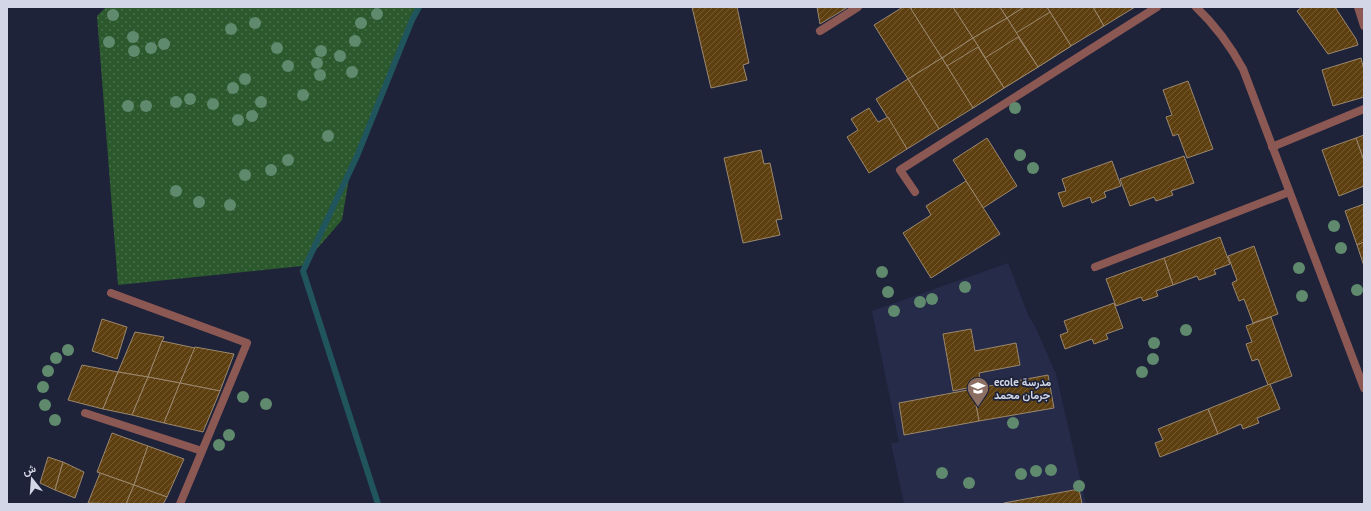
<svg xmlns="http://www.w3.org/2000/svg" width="1371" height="511" font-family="'PT Sans',Vazirmatn,sans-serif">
	<defs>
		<pattern id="grass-dots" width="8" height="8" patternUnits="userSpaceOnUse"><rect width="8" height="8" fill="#2b582c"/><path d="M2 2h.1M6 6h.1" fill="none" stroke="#496f4b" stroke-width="1.8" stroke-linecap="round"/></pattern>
		<pattern id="building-hatch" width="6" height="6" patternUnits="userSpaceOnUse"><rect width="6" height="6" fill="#5e4010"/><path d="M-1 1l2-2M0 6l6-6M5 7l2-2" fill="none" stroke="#745b33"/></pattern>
	</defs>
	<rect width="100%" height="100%" fill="#1e233a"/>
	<polygon fill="#252b49" points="1008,263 1029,317 1035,326 1056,374 1086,504 904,504 891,443 899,442 872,311"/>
	<polygon fill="url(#grass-dots)" points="106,7 417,7 350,172 342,220 302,266 118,285 97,16"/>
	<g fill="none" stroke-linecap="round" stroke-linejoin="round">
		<polyline stroke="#21555e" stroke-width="6" points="378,504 303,271 357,156 412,20 419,7"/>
	</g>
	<g fill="url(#building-hatch)" stroke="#9b876d">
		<polygon points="692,7 731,7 731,8 737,7 749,63 743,65 747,80 711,88"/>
		<polygon points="817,7 848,7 820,24"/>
		<polygon points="903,7 910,7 942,58 908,79 874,25"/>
		<polygon points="913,7 953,7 973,38 942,58 911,9"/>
		<polygon points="953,7 1000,7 1007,18 973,38"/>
		<polygon points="1000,7 1024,7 1007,18"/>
		<polygon points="1024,7 1047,7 1071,46 1038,67 1007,18"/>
		<polygon points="1047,7 1093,7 1104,26 1071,46"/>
		<polygon points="1093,7 1135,7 1104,26"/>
		<polygon points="1302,7 1335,7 1356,39 1358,45 1328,54 1297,11"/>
		<polygon points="1050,12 1071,46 1038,67 1016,33"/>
		<polygon points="1007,18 1038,67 1004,88 973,38"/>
		<polygon points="1018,37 1038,67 1004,88 985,58"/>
		<polygon points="973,38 1004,88 973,108 942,58"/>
		<polygon points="978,47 1004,88 973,108 947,66"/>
		<polygon points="942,58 973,108 939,129 908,79"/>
		<polygon points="1361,58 1364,70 1364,97 1333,106 1322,70"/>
		<polygon points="908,79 939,129 907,149 876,99"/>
		<polygon points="1188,81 1213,149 1187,158 1178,134 1173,136 1166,117 1172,115 1163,90"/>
		<polygon points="869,108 878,122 888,117 907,149 869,173 847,137 858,130 851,119"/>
		<polygon points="1364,135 1364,161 1356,138"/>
		<polygon points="987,138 1017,186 983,208 953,160"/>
		<polygon points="1356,138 1364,161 1364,186 1339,196 1322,150"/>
		<polygon points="761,150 764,164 770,163 782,219 776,220 780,235 743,243 724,158"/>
		<polygon points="1184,156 1194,183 1171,191 1173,195 1156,201 1154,197 1130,206 1120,179"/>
		<polygon points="1112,161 1121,186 1104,192 1106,197 1092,203 1090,197 1063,207 1058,193 1066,191 1062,179"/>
		<polygon points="966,181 1000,234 931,278 903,233 931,215 926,206"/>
		<polygon points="1364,204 1364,242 1357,245 1345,211"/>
		<polygon points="1220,237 1230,264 1214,270 1216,274 1199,280 1197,276 1173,285 1164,258"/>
		<polygon points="1364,242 1364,266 1357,245"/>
		<polygon points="1254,246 1278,314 1253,323 1244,299 1239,301 1232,283 1237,280 1228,256"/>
		<polygon points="1164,258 1173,285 1156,291 1158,296 1143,301 1141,297 1116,306 1106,279"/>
		<polygon points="1114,303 1123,328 1106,334 1108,339 1094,344 1092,339 1065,349 1060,335 1068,332 1064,321"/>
		<polygon points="1271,317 1292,376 1268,385 1258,359 1252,361 1246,344 1252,342 1246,326"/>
		<polygon points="102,319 127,327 117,359 92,351"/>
		<polygon points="971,329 975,351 1016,343 1020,365 979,373 981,385 953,391 943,334"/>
		<polygon points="135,332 164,337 148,377 118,372"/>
		<polygon points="162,341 195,348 180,383 148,377"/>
		<polygon points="195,347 234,354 220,391 180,383"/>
		<polygon points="82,365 118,372 103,409 68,400"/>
		<polygon points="118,372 148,377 132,415 103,409"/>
		<polygon points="1048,375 1054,408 979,421 973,389"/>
		<polygon points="148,377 180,383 164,423 132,415"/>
		<polygon points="180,383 220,391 203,432 164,423"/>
		<polygon points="1270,384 1280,409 1257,418 1259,423 1243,429 1241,424 1218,434 1208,409"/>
		<polygon points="973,389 979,421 904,435 899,403"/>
		<polygon points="1208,409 1218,434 1160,457 1155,443 1163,440 1158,429"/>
		<polygon points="112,433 148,446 134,485 97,472"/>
		<polygon points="148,446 184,459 167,497 134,485"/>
		<polygon points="48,457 63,462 55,490 40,483"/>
		<polygon points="63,462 84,472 75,498 55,490"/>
		<polygon points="100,473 134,485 126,504 88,503"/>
		<polygon points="134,485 167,497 163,504 126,504"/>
		<polygon points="1079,489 1082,504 1004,504 1004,503"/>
	</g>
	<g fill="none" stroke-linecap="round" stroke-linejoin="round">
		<g stroke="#8c5854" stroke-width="8">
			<polyline points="1358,7 1364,26"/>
			<polyline points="1095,267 1289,192"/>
			<polyline points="85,413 202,451"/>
		</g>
		<g stroke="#8c5854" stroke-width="8">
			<path d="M1196 7C1216 26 1230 45 1243 69L1364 388"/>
			<polyline points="820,31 858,7"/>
			<polyline points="1272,147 1364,109"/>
			<polyline points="915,192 900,170 1157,7"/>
			<polyline points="111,293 247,343 180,504"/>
		</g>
	</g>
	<g fill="#608a6d">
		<circle cx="377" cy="14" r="6"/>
		<circle cx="113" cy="15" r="6"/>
		<circle cx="255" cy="23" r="6"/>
		<circle cx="361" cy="23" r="6"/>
		<circle cx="231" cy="29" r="6"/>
		<circle cx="133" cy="37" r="6"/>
		<circle cx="355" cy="41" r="6"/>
		<circle cx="109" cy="42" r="6"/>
		<circle cx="164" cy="44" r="6"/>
		<circle cx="151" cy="48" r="6"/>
		<circle cx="277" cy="48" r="6"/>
		<circle cx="134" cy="51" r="6"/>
		<circle cx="321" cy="51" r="6"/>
		<circle cx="340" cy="56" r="6"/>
		<circle cx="317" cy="63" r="6"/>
		<circle cx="288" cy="66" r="6"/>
		<circle cx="352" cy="72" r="6"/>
		<circle cx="320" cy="75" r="6"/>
		<circle cx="245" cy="79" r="6"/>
		<circle cx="233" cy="88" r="6"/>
		<circle cx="303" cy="95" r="6"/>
		<circle cx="190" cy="99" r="6"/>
		<circle cx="176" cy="102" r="6"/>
		<circle cx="261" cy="102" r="6"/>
		<circle cx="213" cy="104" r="6"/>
		<circle cx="128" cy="106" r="6"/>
		<circle cx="146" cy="106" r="6"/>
		<circle cx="1015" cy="108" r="6"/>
		<circle cx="252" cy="116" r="6"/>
		<circle cx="238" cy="120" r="6"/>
		<circle cx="328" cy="136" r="6"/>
		<circle cx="1020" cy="155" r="6"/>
		<circle cx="288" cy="160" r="6"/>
		<circle cx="1033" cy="168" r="6"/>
		<circle cx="271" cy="170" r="6"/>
		<circle cx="245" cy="175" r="6"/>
		<circle cx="176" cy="191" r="6"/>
		<circle cx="199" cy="202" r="6"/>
		<circle cx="230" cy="205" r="6"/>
		<circle cx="1334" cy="226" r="6"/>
		<circle cx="1341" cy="248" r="6"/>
		<circle cx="1299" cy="268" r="6"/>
		<circle cx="882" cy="272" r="6"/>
		<circle cx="965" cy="287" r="6"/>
		<circle cx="1357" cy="290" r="6"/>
		<circle cx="888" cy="292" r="6"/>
		<circle cx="1302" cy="296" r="6"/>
		<circle cx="932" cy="299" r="6"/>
		<circle cx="920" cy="302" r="6"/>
		<circle cx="894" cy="311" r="6"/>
		<circle cx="1186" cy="330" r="6"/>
		<circle cx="1154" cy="343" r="6"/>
		<circle cx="68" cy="350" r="6"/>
		<circle cx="56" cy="358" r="6"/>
		<circle cx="1153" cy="359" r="6"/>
		<circle cx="48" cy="371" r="6"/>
		<circle cx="1142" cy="372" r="6"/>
		<circle cx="43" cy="387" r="6"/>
		<circle cx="243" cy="397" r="6"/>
		<circle cx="266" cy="404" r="6"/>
		<circle cx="45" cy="405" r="6"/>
		<circle cx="55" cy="420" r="6"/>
		<circle cx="1013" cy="423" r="6"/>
		<circle cx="229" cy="435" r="6"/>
		<circle cx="219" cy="445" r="6"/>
		<circle cx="1051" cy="470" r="6"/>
		<circle cx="1036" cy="471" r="6"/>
		<circle cx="942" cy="473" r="6"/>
		<circle cx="1021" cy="474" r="6"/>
		<circle cx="969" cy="483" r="6"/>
		<circle cx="1079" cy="486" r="6"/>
	</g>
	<defs>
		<g id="school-pin" transform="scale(1.15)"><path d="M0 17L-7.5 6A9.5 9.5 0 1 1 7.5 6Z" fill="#8d6e63" stroke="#1e233a"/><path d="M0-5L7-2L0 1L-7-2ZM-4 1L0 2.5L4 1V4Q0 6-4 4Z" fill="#fff"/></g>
	</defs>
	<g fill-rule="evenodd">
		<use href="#school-pin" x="978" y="388"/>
	</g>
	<g text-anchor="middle" stroke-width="3.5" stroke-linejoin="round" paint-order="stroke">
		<g font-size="11" font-weight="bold" fill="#d2d6e6" stroke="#1e233a" text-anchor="start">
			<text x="994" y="386">ecole مدرسة<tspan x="994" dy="13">جرمان محمد</tspan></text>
		</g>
	</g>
	<rect width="1371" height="511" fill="none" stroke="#d2d6e6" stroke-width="16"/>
	<g transform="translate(32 479) rotate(343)" stroke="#1e233a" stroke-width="3" paint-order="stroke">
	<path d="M0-3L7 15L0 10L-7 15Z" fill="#d2d6e6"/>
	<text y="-6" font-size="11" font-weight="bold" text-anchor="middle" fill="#d2d6e6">ش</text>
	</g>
</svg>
